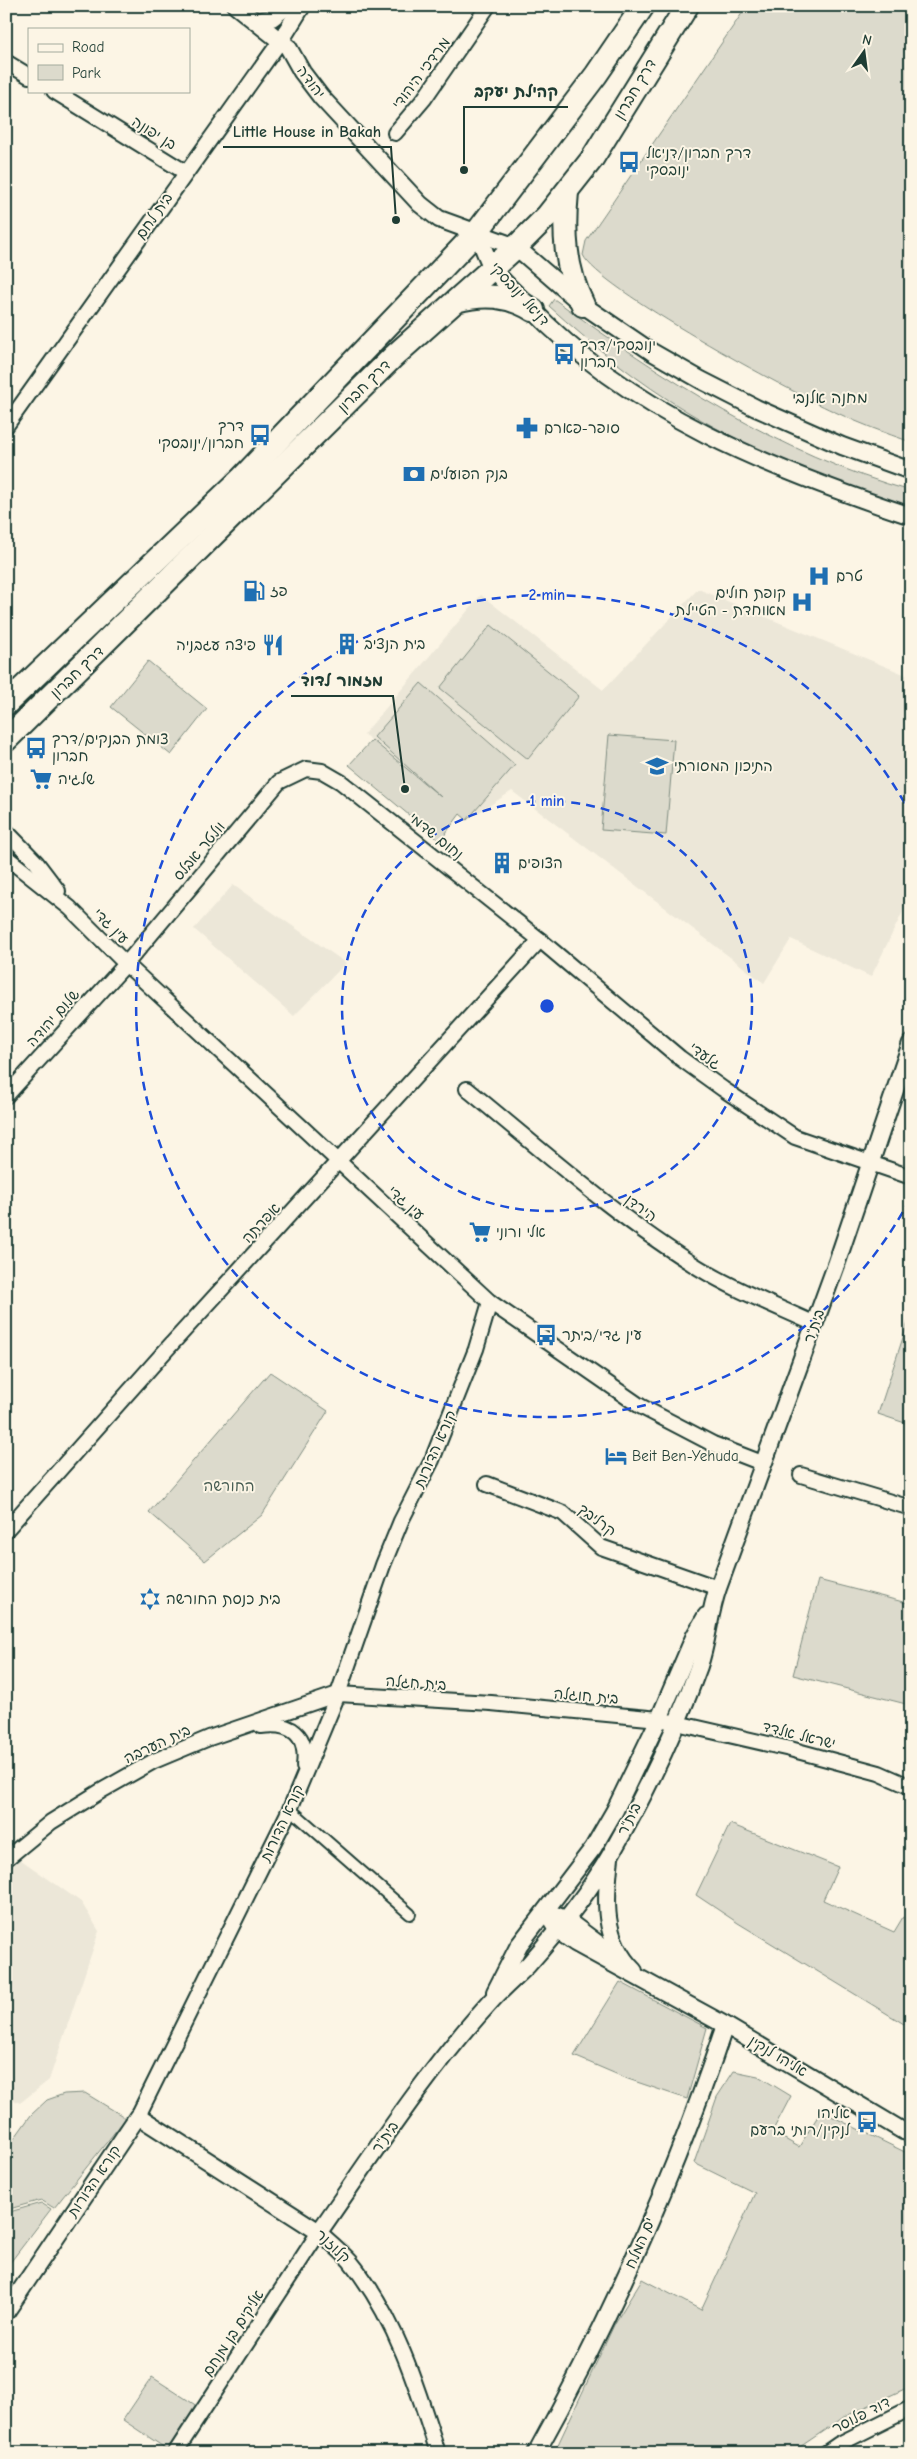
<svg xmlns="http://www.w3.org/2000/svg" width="917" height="2459" font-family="'Comic Neue','Playpen Sans Hebrew',sans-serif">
	<rect width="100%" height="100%" fill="#fcf5e5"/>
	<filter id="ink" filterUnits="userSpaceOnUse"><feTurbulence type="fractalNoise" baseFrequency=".02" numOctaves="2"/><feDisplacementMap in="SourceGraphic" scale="10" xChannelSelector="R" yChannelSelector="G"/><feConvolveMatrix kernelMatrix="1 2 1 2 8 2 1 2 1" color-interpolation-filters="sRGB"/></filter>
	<g filter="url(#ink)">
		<g fill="#ece7d8">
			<polygon points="698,589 911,677 911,895 871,977 791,939 764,983 512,791 467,820 364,734 481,595 603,690"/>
			<polygon points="233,885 346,963 294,1016 194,929"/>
			<polygon points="17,1857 81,1902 99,1931 49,2080 20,2103 6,2096 6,1867"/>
		</g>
		<g fill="#dcdacc" stroke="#7e8c80">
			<path d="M747 6H911V442C885 433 858 423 833 411 791 392 598 288 583 255L586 241Z"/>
			<path d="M554 299C663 378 779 454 911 491V510C834 483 758 454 688 412 638 382 592 345 549 306Z"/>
			<polygon points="491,625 579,696 528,759 440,688"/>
			<polygon points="148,661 207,709 171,755 111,707"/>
			<polygon points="421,683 515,765 467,820 460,814 440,841 349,765 372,740 441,797 374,737"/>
			<polygon points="609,735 674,740 666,835 601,830"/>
			<polygon points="911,1313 911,1425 878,1414"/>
			<polygon points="270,1372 328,1411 262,1515 205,1561 149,1512"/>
			<polygon points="818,1580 911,1604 911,1688 906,1704 793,1675"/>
			<polygon points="730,1824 838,1867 823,1900 894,1932 903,1917 911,1919 911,2018 904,2024 738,1923 696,1895"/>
			<polygon points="620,1982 707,2028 687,2099 628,2079 574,2056"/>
			<polygon points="734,2071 758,2076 791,2096 772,2132 799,2147 821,2111 911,2155 911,2386 844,2417 791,2453 554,2453 615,2323 642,2279 701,2310 755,2193 694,2163 717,2097"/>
			<polygon points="85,2093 126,2118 54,2208 41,2200 6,2210 6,2150 31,2115 47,2100 64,2094"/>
			<polygon points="41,2203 51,2209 6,2268 6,2213"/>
			<polygon points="152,2377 197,2406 168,2450 123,2420"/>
		</g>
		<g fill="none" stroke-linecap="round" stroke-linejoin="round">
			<g stroke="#1f3d34" stroke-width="14">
				<polyline id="pedestrian" points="290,1809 410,1914"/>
			</g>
			<g stroke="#1f3d34" stroke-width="18">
				<g id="minor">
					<polyline points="6,62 29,76"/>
					<polyline points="54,91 185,172"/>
					<polyline points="395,133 424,99 488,6"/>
					<polyline points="6,426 281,40"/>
					<polyline points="6,831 36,862 58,891"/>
					<polyline points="6,857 70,908 126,964 490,1302 640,1406 713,1444 762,1463"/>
					<path d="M467 1089C542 1150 616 1217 699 1268 735 1290 776 1306 815 1324"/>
					<polyline points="6,1096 126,964 279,782 306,769 322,771 341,782 540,940 680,1058 723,1089 795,1137 911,1177"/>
					<polyline points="801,1475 911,1508"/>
					<polyline points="487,1484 563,1513 601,1547 718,1588"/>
					<polyline points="6,1530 167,1349 540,940"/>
					<path d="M261 1726C292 1722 308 1735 304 1766"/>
					<polyline points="6,1859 51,1822 101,1791 154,1761 209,1738 338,1694 491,1703 659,1719 790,1749 879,1773 911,1787"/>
					<polyline points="138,2116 290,1809 338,1694 383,1565 401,1521 432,1460 476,1349 490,1302"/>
					<path d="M175 2453 319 2232C329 2241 341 2251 350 2261 395 2316 417 2386 438 2453"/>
					<polyline points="826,2453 839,2444 911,2408"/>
				</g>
			</g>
			<g stroke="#1f3d34" stroke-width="20">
				<g id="tertiary">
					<polyline points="236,6 288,47 302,72 321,97 420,204 439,219 516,247 583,305 652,352 701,380 756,408 842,446 911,471"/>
					<polyline points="257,21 272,18 287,6"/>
					<polyline points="281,40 302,6"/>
					<path d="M477 232C482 244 486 257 492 267 501 281 517 294 529 306 630 414 773 470 911 516"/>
					<path d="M610 1858C605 1900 602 1939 634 1971"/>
					<polyline points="555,1915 565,1919 613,1955"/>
					<polyline points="552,1922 557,1930 575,1943 725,2025 903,2131 911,2133"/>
					<polyline points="495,1992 519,1945 593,1848 615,1810 659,1719 695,1635 706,1616"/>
					<path d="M6 2312 138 2116 319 2232C374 2153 427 2071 492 2000 503 1988 516 1977 528 1965 558 1931 588 1894 611 1854 645 1795 676 1730 699 1666 708 1640 709 1613 718 1588L836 1265 911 1043"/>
					<path d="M536 2453C612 2316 676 2173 725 2025"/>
				</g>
			</g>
			<g stroke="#1f3d34" stroke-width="26">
				<g id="trunk">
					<path d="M567 192C563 232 565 269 583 305"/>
					<path d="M456 301C484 293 508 295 533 310"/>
					<polyline points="6,704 241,479 477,232 596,75 643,6"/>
					<polyline points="6,740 393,357 516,247 547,216 592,159 687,6"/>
				</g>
			</g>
			<use href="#pedestrian" stroke="#fcf5e5" stroke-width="10"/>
			<use href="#minor" stroke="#fcf5e5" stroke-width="14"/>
			<use href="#tertiary" stroke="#fcf5e5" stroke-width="16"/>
			<use href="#trunk" stroke="#fcf5e5" stroke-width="22"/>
		</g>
	</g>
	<g fill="none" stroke="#1d4ed8" stroke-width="2.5" stroke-dasharray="9 6">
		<circle cx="547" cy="1006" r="205"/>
		<path d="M910 1199A411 411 0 1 1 910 813"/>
	</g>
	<defs>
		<g id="bus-bare" transform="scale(1.725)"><path d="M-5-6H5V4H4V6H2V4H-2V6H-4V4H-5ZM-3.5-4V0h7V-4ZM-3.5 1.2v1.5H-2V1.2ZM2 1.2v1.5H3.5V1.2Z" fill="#1f6fb2" stroke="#fcf5e5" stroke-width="2.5" paint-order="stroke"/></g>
		<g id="pharmacy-bare" transform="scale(1.725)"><path d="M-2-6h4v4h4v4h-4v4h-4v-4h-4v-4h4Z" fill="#1f6fb2" stroke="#fcf5e5" stroke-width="2.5" paint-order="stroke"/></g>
		<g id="bank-bare" transform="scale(1.725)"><path d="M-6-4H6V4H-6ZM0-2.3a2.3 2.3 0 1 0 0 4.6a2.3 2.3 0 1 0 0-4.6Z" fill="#1f6fb2" stroke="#fcf5e5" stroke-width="2.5" paint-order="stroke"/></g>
		<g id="hospital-bare" transform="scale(1.725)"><path d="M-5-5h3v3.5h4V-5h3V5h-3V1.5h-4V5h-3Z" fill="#1f6fb2" stroke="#fcf5e5" stroke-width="2.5" paint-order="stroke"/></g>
		<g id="fuel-bare" transform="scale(1.725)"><path d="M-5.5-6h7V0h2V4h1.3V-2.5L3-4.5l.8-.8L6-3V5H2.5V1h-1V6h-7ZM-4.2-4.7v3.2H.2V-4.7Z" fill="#1f6fb2" stroke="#fcf5e5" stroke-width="2.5" paint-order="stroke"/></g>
		<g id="building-bare" transform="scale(1.725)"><path d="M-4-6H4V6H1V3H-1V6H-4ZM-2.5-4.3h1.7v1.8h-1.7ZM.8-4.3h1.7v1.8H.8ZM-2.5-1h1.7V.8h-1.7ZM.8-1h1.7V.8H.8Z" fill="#1f6fb2" stroke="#fcf5e5" stroke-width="2.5" paint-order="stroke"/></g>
		<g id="restaurant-bare" transform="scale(1.725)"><path d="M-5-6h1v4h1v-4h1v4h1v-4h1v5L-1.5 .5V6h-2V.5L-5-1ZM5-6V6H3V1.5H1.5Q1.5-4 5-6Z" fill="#1f6fb2" stroke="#fcf5e5" stroke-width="2.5" paint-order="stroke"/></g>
		<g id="school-bare" transform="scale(1.725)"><path d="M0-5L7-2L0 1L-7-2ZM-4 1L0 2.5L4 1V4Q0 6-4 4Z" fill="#1f6fb2" stroke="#fcf5e5" stroke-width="2.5" paint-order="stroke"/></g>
		<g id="supermarket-bare" transform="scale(1.725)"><path d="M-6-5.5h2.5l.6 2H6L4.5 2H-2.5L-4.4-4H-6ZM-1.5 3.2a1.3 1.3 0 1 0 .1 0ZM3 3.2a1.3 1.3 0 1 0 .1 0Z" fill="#1f6fb2" stroke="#fcf5e5" stroke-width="2.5" paint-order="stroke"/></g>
		<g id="hotel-bare" transform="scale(1.725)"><path d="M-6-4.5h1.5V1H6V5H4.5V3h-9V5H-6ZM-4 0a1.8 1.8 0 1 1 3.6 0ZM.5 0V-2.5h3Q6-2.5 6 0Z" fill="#1f6fb2" stroke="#fcf5e5" stroke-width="2.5" paint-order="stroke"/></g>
		<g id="synagogue-bare" transform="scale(1.725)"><path d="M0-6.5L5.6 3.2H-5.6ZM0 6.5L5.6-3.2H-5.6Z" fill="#1f6fb2" stroke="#fcf5e5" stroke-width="2.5" paint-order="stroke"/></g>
	</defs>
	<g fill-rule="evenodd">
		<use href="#bus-bare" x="629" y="162"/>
		<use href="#bus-bare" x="564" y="354"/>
		<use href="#pharmacy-bare" x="527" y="428"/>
		<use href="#bus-bare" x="260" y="435"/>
		<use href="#bank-bare" x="414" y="474"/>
		<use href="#hospital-bare" x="819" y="576"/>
		<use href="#fuel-bare" x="254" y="591"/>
		<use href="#hospital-bare" x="802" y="602"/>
		<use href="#building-bare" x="347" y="644"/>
		<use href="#restaurant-bare" x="273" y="645"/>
		<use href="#bus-bare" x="36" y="748"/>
		<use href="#school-bare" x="657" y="766"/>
		<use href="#supermarket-bare" x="41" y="779"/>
		<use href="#building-bare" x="502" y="863"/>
		<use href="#supermarket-bare" x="480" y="1232"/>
		<use href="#bus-bare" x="546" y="1335"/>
		<use href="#hotel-bare" x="616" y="1456"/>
		<use href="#synagogue-bare" x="150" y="1599"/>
		<use href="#bus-bare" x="867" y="2122"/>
	</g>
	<g text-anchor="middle" stroke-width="4" stroke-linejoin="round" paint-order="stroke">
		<g font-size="15" fill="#1f3d34" stroke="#fcf5e5">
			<text transform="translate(421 73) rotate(-53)" y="5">מרדכי היהודי</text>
			<text transform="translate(311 82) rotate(54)" y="5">יהודה</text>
			<text transform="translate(635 89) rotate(-59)" y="5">דרך חברון</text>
			<text transform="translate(154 133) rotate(32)" y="5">בן יפונה</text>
			<text transform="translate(154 216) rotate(-55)" y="5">בית לחם</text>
			<text transform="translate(520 294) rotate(48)" y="5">דניאל ינובסקי</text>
			<text transform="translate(364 386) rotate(-45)" y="5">דרך חברון</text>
			<text transform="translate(77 672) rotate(-44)" y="5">דרך חברון</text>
			<text transform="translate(436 836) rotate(39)" y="5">נחום שדמי</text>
			<text transform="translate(199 851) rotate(-50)" y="5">וולטר אבלס</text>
			<text transform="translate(111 926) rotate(45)" y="5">עין גדי</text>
			<text transform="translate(53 1018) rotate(-48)" y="5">שלום יהודה</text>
			<text transform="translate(705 1056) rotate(36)" y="5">גלעדי</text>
			<text transform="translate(406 1203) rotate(42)" y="5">עין גדי</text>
			<text transform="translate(641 1208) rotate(36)" y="5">הירדן</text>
			<text transform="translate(261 1223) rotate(-47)" y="5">אפרתה</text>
			<text transform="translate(814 1326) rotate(-70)" y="5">בית"ר</text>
			<text transform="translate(435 1449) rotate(-66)" y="5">קורא הדורות</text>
			<text transform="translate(597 1520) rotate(38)" y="5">קרליבך</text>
			<text transform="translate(416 1683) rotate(4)" y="5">בית חגלה</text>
			<text transform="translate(586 1696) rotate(5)" y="5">בית חוגלה</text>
			<text transform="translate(799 1735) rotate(14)" y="5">ישראל אלדד</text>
			<text transform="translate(157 1744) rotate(-25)" y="5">בית הערבה</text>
			<text transform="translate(629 1819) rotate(-63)" y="5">בית"ר</text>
			<text transform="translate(282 1823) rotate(-65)" y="5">קורא הדורות</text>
			<text transform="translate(778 2056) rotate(31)" y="5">אליהו לנקין</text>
			<text transform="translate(385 2137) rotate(-55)" y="5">בית"ר</text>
			<text transform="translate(94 2181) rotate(-56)" y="5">קורא הדורות</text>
			<text transform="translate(640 2243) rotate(-67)" y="5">ים המלח</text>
			<text transform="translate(333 2246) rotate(43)" y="5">קלוזנר</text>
			<text transform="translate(233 2333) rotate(-57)" y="5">אליקים בן מנחם</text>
			<text transform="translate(861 2415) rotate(-27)" y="5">דוד פלוסר</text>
		</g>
		<g font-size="15" fill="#1f3d34" stroke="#fcf5e5" text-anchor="start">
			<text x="646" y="158">דרך חברון/דניאל<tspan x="646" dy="17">ינובסקי</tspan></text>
			<text x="580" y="350">ינובסקי/דרך<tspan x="580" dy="17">חברון</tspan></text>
			<text x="244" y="431" text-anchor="end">דרך<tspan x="244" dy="17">חברון/ינובסקי</tspan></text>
			<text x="544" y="433">סופר-פארם</text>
			<text x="430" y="479">בנק הפועלים</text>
			<text x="836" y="581">טרם</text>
			<text x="270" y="596">פז</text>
			<text x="786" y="598" text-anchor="end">קופת חולים<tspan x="786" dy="17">מאוחדת - הטיילת</tspan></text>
			<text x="364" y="649">בית הנציב</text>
			<text x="256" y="650" text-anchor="end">פיצה עגבניה</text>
			<text x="52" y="744">צומת הבנקים/דרך<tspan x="52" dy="17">חברון</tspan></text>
			<text x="674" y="771">התיכון המסורתי</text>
			<text x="58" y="784">שלגיה</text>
			<text x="518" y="868">הצופים</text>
			<text x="496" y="1237">אלי ורוני</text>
			<text x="562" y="1340">עין גדי/ביתר</text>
			<text x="632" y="1461">Beit Ben-Yehuda</text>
			<text x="166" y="1604">בית כנסת החורשה</text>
			<text x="850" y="2118" text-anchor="end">אליהו<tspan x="850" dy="17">לנקין/רותי ברעם</tspan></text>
		</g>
		<g font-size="15" fill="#455c52" stroke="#fcf5e5">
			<text x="229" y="1491">החורשה</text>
		</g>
		<g font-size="16" fill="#1f3d34" stroke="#fcf5e5">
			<text x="830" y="403">מחנה אלנבי</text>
		</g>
	</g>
	<circle cx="547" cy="1006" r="8" fill="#1d4ed8" stroke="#fcf5e5" stroke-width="2.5"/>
	<g font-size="15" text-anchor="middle" font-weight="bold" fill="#1d4ed8" stroke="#fcf5e5" stroke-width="4" stroke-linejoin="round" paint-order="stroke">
		<text x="547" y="600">2 min</text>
		<text x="547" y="806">1 min</text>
	</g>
	<path fill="none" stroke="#1f3d34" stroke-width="2" d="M464 170L464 107H568M396 220L391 147H223M405 789L393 696H291"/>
	<g fill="#1f3d34" stroke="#fcf5e5" stroke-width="2">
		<circle cx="464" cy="170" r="5"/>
		<circle cx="396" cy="220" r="5"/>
		<circle cx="405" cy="789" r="5"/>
	</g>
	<g font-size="16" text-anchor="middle" font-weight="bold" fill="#1f3d34" stroke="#fcf5e5" stroke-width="4" stroke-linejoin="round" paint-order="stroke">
		<text x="516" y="97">קהילת יעקב</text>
		<text x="307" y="137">Little House in Bakah</text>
		<text x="342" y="686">מזמור לדוד</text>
	</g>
	<rect width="917" height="2459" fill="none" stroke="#fcf5e5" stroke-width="25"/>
	<rect x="12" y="12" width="892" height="2434" fill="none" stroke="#1f3d34" stroke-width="2" filter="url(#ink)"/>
	<rect x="28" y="28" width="162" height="65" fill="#fcf5e5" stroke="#a4ab9e"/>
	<rect x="38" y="44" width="25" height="8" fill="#fcf5e5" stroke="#a4ab9e"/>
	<text x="72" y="52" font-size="15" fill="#1f3d34">Road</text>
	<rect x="38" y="65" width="25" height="15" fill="#dcdacc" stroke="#a4ab9e"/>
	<text x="72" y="78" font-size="15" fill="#1f3d34">Park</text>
	<g transform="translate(864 52) rotate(14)" stroke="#fcf5e5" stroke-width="4" paint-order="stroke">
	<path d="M0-4L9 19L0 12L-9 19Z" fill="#1f3d34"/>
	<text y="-8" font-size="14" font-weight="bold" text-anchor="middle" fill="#1f3d34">N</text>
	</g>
</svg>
